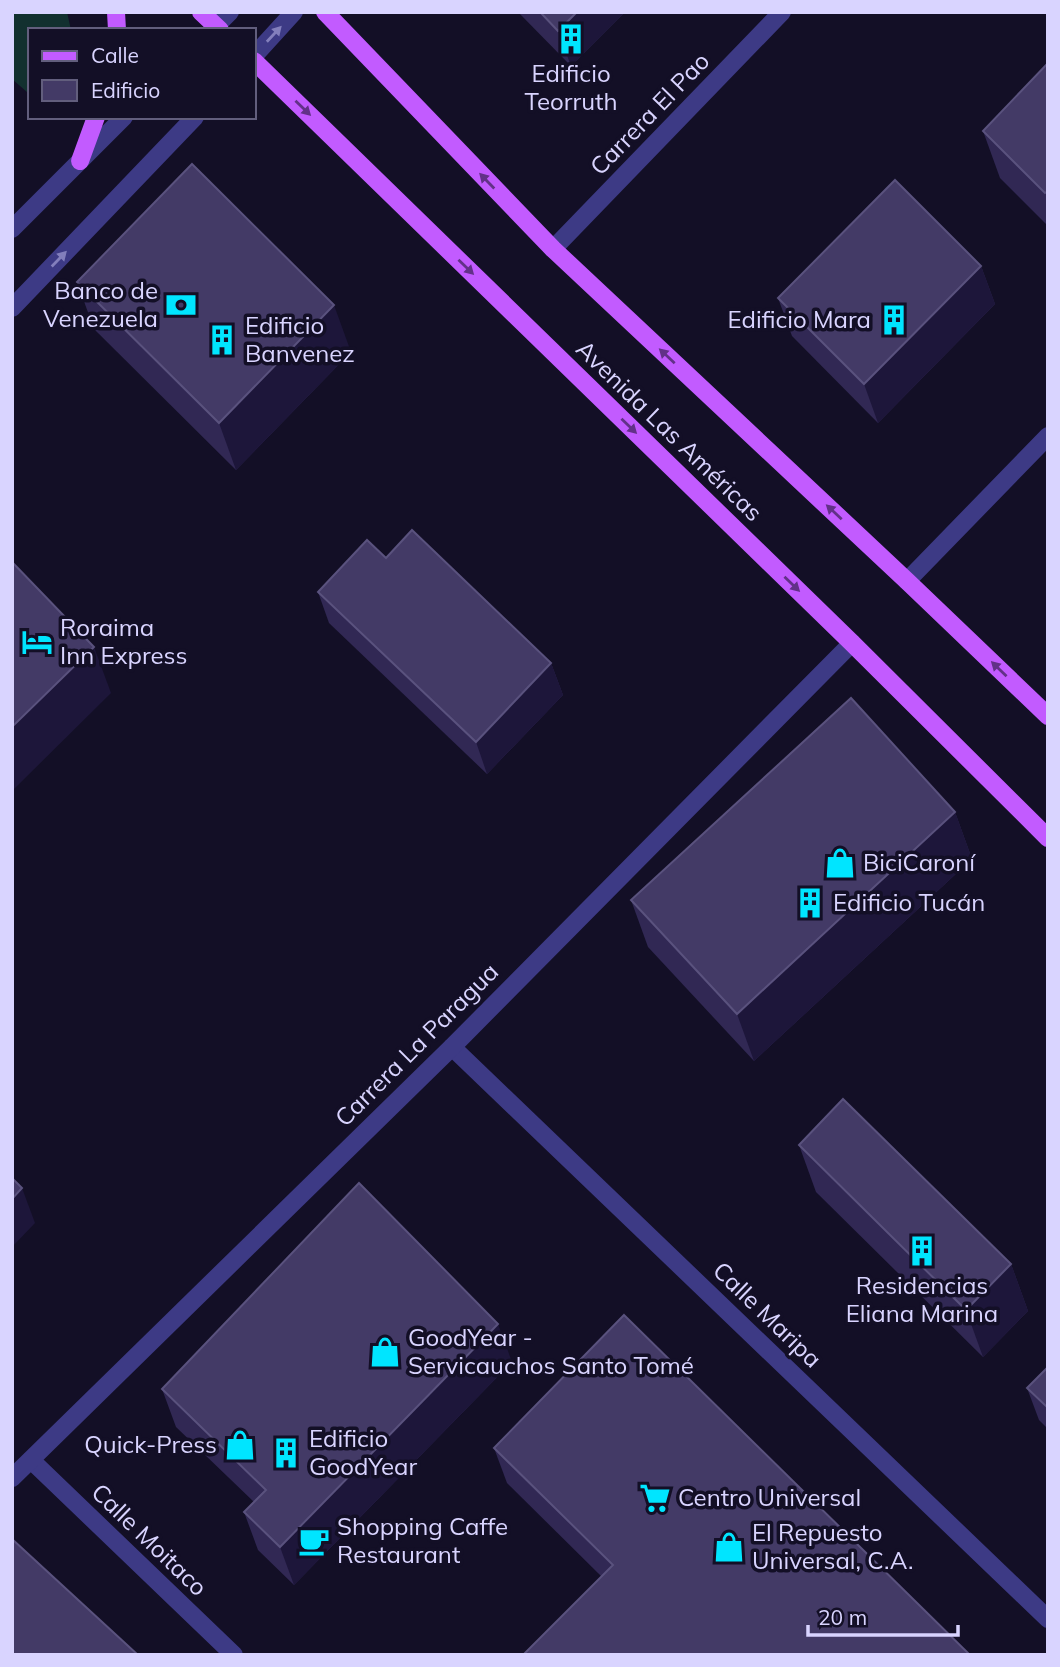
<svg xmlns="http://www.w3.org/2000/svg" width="1060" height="1667" font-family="Mulish,sans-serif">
	<rect width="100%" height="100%" fill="#130f26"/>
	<polygon fill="#12302f" points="12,12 67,12 71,30 30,30 30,90 27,92 12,79"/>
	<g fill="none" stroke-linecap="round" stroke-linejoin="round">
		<g stroke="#3d3a85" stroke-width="18">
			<polyline points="212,30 230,12"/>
			<polyline points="254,56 294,12"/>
			<polyline points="12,229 124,117"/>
			<polyline points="553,249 782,12"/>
			<polyline points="12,308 195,117"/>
			<polyline points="907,581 1048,436"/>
			<polyline points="452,1047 1048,1619"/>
			<polyline points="31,1460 234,1655"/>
			<polyline points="12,1478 452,1047 852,643"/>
		</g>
		<g stroke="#c25bff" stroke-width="18">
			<polyline points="116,12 117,30"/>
			<polyline points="201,12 220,30"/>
			<polyline points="325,12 553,249 907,581 1048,716"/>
			<polyline points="254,61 852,643 1048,838"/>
			<polyline points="80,161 96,117"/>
		</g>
	</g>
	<g fill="#312854">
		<polygon points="518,12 625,12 571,66"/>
		<polygon points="1048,63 1048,226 1000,178 983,131"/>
		<polygon points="981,266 995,304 878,423 792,336 778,298"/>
		<polygon points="77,282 351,352 236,470 94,329"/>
		<polygon points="386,558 551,663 563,695 487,774 329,623 318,592"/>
		<polygon points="955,812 972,859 754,1061 648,947 631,900"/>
		<polygon points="799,1145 1011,1264 1028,1311 983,1357 816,1192"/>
		<polygon points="512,1362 294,1585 258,1550 244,1512 254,1502 176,1427 162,1389"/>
		<polygon points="1048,1367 1048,1429 1039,1420 1027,1388"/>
		<polygon points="494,1448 970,1655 601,1576 507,1483"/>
	</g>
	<g fill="#1d163a">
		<polygon points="577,12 625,12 571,66 558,31"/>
		<polygon points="981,266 995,304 878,423 864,384"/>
		<polygon points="334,305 351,352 236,470 219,423"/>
		<polygon points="94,647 111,693 12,791 12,727"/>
		<polygon points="551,663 563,695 487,774 476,742"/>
		<polygon points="955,812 972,859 754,1061 737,1014"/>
		<polygon points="22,1188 35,1223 12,1247 12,1199"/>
		<polygon points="1011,1264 1028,1311 983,1357 966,1310"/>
		<polygon points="498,1324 512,1362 294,1585 280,1547"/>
	</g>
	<g fill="#433a66" stroke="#5a527e" stroke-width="2">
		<polygon points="540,12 577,12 558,31"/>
		<polygon points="1048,63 1048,191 1045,193 983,131"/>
		<polygon points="192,164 334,305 219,423 77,282"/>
		<polygon points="895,180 981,266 864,384 778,298"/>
		<polygon points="412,530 551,663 476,742 318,592 367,540 386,558"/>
		<polygon points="12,562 94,647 12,727"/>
		<polygon points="851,698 955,812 737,1014 631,900"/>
		<polygon points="843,1099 1011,1264 966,1310 799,1145"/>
		<polygon points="12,1178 22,1188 12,1199"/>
		<polygon points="359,1183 498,1324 280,1547 244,1512 266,1490 162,1389"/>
		<polygon points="624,1315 970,1655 523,1655 613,1565 494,1448"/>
		<polygon points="1048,1367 1048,1408 1027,1388"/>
		<polygon points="12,1539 138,1655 12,1655"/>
	</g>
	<defs><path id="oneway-solid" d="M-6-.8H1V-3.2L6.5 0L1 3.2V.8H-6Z" transform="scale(1.75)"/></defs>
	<g fill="#837fbc">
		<use href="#oneway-solid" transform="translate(274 34) rotate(-47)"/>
		<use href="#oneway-solid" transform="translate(59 259) rotate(-46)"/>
	</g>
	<g fill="#623188">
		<use href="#oneway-solid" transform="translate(303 108) rotate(44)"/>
		<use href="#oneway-solid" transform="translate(487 181) rotate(-134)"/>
		<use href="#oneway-solid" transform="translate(466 267) rotate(44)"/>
		<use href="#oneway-solid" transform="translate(667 356) rotate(-137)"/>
		<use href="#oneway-solid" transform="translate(629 426) rotate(44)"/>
		<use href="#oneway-solid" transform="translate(834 512) rotate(-137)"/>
		<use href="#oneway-solid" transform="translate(792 584) rotate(44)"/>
		<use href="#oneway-solid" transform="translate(999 669) rotate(-136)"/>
	</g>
	<defs>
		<g id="building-bare" transform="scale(2.415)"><path d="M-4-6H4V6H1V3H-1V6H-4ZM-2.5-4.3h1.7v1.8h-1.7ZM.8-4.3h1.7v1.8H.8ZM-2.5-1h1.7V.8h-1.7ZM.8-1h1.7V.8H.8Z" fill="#00e5ff" stroke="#130f26" stroke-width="2.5" paint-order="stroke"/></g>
		<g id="bank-bare" transform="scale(2.415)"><path d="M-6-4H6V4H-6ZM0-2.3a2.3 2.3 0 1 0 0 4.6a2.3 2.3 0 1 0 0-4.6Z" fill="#00e5ff" stroke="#130f26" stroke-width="2.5" paint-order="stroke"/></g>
		<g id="hotel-bare" transform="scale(2.415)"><path d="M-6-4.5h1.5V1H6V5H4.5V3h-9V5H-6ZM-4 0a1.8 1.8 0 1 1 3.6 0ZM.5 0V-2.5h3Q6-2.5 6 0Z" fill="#00e5ff" stroke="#130f26" stroke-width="2.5" paint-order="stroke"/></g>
		<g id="shop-bare" transform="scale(2.415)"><path d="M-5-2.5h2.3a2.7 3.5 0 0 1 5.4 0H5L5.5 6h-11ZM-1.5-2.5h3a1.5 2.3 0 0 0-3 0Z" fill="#00e5ff" stroke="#130f26" stroke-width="2.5" paint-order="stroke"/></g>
		<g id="supermarket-bare" transform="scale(2.415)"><path d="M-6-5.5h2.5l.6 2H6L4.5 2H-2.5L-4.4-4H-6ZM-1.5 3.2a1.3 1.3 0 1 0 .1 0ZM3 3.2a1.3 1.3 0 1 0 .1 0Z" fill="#00e5ff" stroke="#130f26" stroke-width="2.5" paint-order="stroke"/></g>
		<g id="cafe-bare" transform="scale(2.415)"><path d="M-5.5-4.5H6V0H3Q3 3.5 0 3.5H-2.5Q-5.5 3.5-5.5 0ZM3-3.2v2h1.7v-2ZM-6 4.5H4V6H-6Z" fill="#00e5ff" stroke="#130f26" stroke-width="2.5" paint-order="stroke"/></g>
	</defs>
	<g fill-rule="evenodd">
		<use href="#building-bare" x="571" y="39"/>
		<use href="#bank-bare" x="181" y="305"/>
		<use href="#building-bare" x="894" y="320"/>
		<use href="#building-bare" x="222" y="340"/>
		<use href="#hotel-bare" x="37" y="642"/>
		<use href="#shop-bare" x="840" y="863"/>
		<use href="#building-bare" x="810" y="903"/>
		<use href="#building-bare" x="922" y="1251"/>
		<use href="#shop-bare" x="385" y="1352"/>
		<use href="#shop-bare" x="240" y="1445"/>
		<use href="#building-bare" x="286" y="1453"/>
		<use href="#supermarket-bare" x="655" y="1498"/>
		<use href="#cafe-bare" x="314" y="1541"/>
		<use href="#shop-bare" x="729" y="1547"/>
	</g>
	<g text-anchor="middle" stroke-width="7" stroke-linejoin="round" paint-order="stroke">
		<g font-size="24" fill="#d9d4ff" stroke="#130f26" text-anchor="start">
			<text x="571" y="82" text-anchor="middle">Edificio<tspan x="571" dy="28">Teorruth</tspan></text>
			<text x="158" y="299" text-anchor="end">Banco de<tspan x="158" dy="28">Venezuela</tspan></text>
			<text x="871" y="328" text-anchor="end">Edificio Mara</text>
			<text x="245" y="334">Edificio<tspan x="245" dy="28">Banvenez</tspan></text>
			<text x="60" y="636">Roraima<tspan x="60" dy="28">Inn Express</tspan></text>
			<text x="863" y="871">BiciCaroní</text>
			<text x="833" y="911">Edificio Tucán</text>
			<text x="922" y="1294" text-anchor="middle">Residencias<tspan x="922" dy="28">Eliana Marina</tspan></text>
			<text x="408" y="1346">GoodYear -<tspan x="408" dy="28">Servicauchos Santo Tomé</tspan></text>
			<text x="309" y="1447">Edificio<tspan x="309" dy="28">GoodYear</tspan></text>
			<text x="217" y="1453" text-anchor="end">Quick-Press</text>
			<text x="678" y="1506">Centro Universal</text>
			<text x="337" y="1535">Shopping Caffe<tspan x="337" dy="28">Restaurant</tspan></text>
			<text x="752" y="1541">El Repuesto<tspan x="752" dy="28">Universal, C.A.</tspan></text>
		</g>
		<g font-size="24" fill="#d9d4ff" stroke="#130f26">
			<text transform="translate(650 114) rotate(-46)" y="8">Carrera El Pao</text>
			<text transform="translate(669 431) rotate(44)" y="8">Avenida Las Américas</text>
			<text transform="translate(417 1045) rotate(-45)" y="8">Carrera La Paragua</text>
			<text transform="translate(767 1315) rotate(44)" y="8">Calle Maripa</text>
			<text transform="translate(149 1540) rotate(44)" y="8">Calle Moitaco</text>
		</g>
	</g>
	<rect width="1060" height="1667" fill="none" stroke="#d9d4ff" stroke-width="28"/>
	<rect x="28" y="28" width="228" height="91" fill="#130f26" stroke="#625e7d" stroke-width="2"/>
	<rect x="42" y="51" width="35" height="10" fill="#c25bff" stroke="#625e7d" stroke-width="2"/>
	<text x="91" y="63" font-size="21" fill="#d9d4ff">Calle</text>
	<rect x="42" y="80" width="35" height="21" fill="#433a66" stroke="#625e7d" stroke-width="2"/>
	<text x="91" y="98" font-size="21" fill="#d9d4ff">Edificio</text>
	<path d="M808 1625v10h150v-10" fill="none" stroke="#d9d4ff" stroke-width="3.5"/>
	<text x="818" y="1625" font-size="21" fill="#d9d4ff" stroke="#130f26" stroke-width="5" paint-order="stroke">20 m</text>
</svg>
